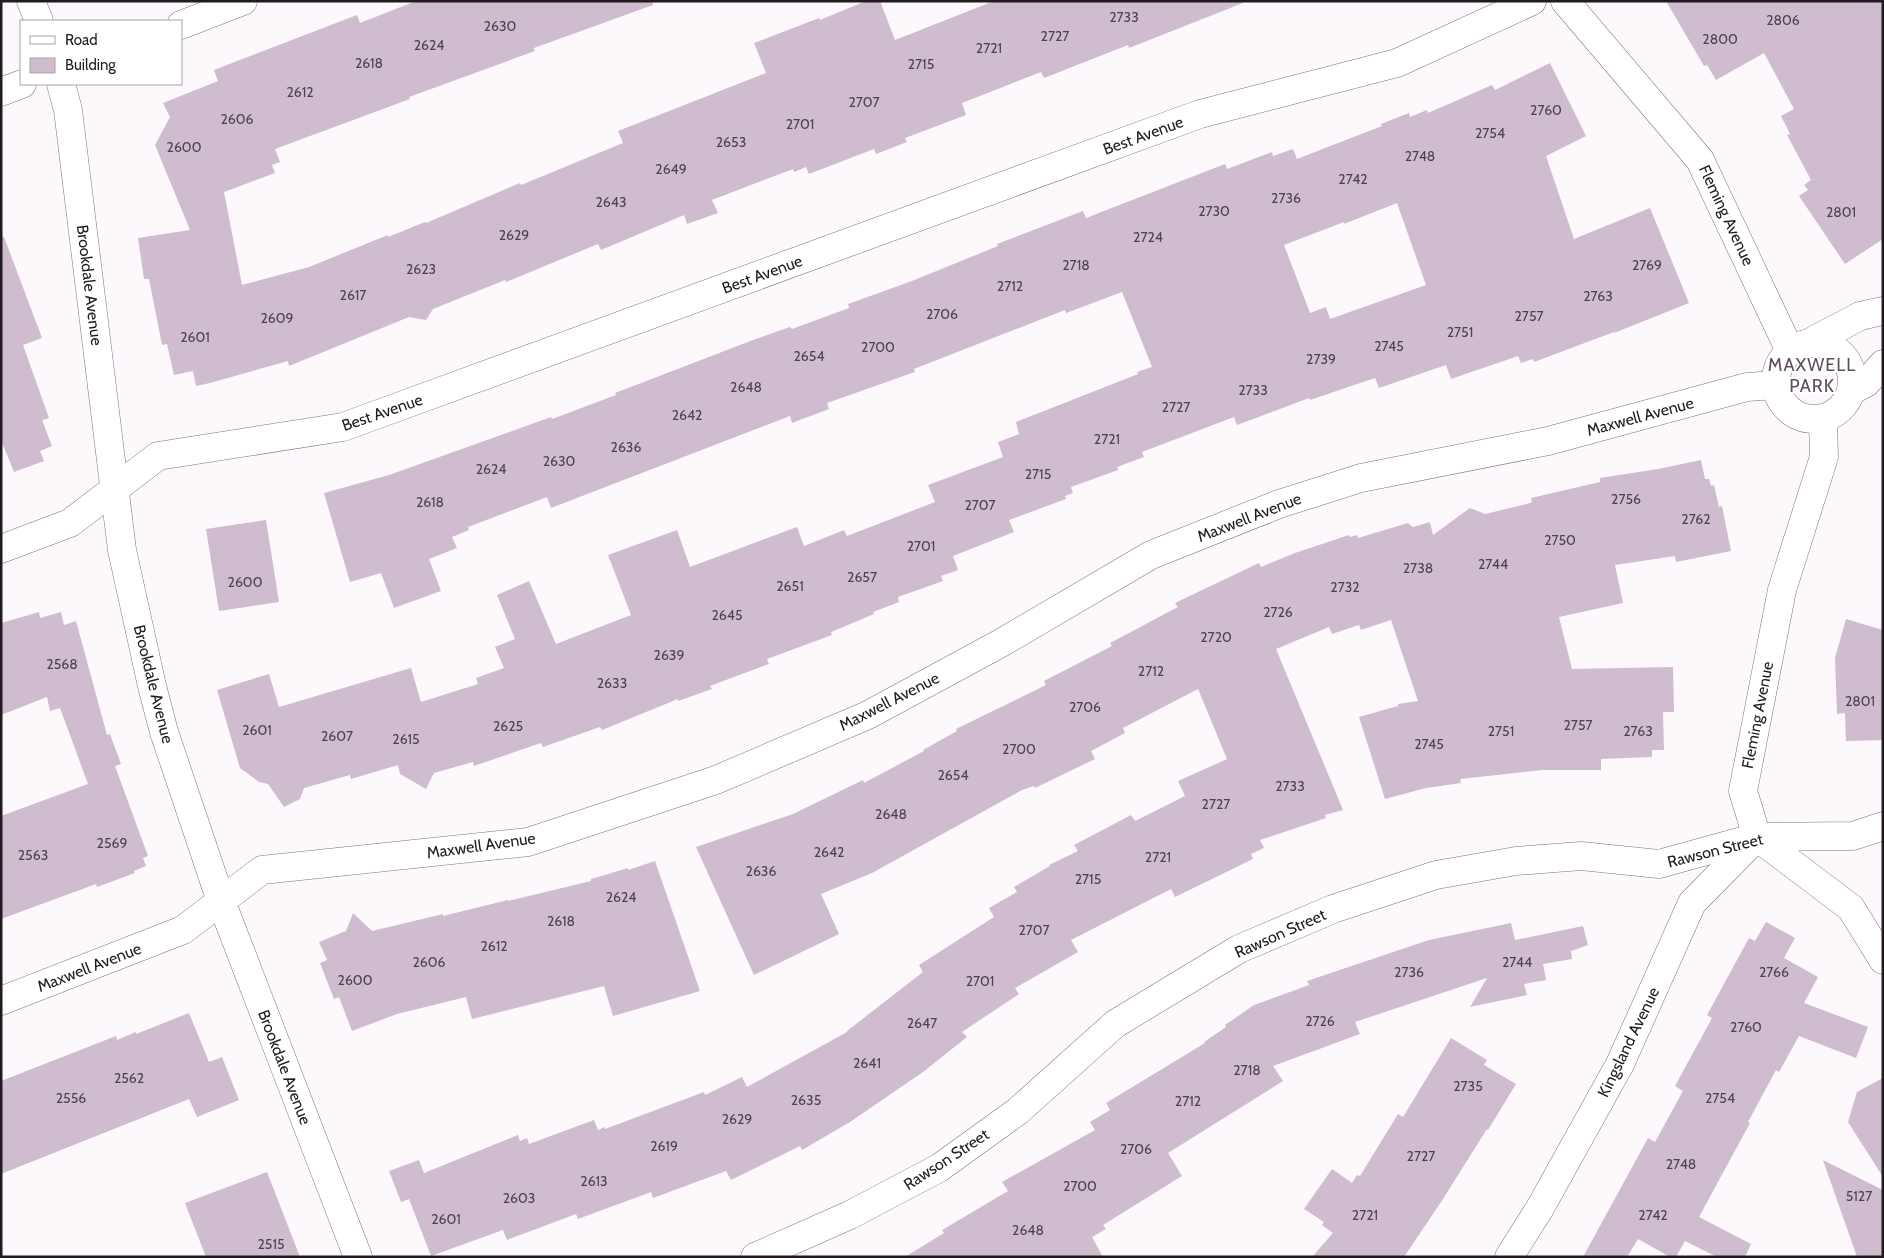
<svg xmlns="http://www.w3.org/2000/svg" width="1884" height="1258" font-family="Cabin,sans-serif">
	<rect width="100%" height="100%" fill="#fdf8fc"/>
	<g fill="#d0bccf" fill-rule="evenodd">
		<polygon points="416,1 652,1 653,5 534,48 535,51 409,97 410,99 275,149 280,162 272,165 275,173 224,192 242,285 309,267 388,235 388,237 425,222 426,223 520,183 521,185 623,143 618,131 766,73 754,43 819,18 820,20 866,1 880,1 895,40 994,1 1242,1 1243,3 1129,48 1128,45 1044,78 1041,72 962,103 966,115 905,138 907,142 876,154 874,149 809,174 806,167 794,172 793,169 712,200 718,213 687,224 684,215 601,250 598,244 506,282 505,280 433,309 426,320 409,317 289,366 288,361 210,383 196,386 193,371 174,375 167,344 162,345 149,279 144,279 138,238 190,230 155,145 170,117 163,103 218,81 214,70 357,15 360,23"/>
		<polygon points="1666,1 1883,1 1883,239 1845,264 1799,196 1808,190 1804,185 1811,180 1787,135 1790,134 1781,116 1794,109 1764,53 1716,80 1707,65 1704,66"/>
		<path d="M1550 63 1586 136 1546 156 1574 239 1650 208 1689 303 1614 333V332L1534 362 1533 359 1521 363 1518 356 1451 379 1446 365 1379 388 1375 378 1310 400 1309 398 1237 425 1234 417 1142 452 1144 457 1117 467 1118 470 1071 487 1073 493 1065 496 1066 499 1009 520 1014 532 953 556 958 570 941 576 943 581 898 597 899 602 873 612 874 614 831 632 832 635 767 659 769 664 710 686 712 689 678 701V699L602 730 600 727 543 747 541 743 474 766 473 762 434 773 426 789 400 774 398 765 351 779 350 775 304 788 300 799 284 807 268 784 259 782 240 768 217 690 269 674 279 707 411 668 421 702 478 684 476 678 504 668 495 647 515 639 497 595 529 581 556 644 631 615 608 555 677 530 690 567 797 527 804 546 844 530 847 536 935 502 928 485 1003 457 998 442 1019 434 1016 422 1138 374 1137 372 1152 367 1122 292 1066 313 1065 310 914 369 915 372 827 403 829 409 792 423 790 416 551 508 547 497 468 527 469 530 452 537 457 548 429 559 441 591 394 608 381 573 350 582 324 493 389 475 551 417 552 419 616 395 615 393 753 340 790 327 792 329 849 308 848 304 912 281 998 246 997 244 1083 211 1086 218 1225 164 1227 169 1272 152 1273 156 1293 149 1297 159 1382 126 1381 124 1409 113 1410 117 1427 110 1428 113 1492 85 1495 90ZM1397 203 1426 285 1330 319 1326 307 1310 313 1284 245 1344 222V224Z"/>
		<polygon points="1,237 4,237 42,338 23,345 49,418 42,420 52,446 40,451 44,461 14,472 1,440"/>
		<polygon points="1701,460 1705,479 1709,479 1711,486 1714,485 1719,507 1722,506 1731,551 1676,562 1675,556 1615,565 1623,603 1559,617 1572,669 1673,667 1674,712 1663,712 1664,750 1652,750 1652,757 1601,759 1601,770 1542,770 1460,779 1461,783 1426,788 1385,799 1359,717 1398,706 1398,704 1418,701 1391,620 1361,630 1359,625 1332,634 1329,627 1276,649 1343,810 1325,815 1326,818 1260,840 1264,848 1251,854 1253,859 1175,897 1171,889 1071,940 1078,952 1015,988 1019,994 962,1032 967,1037 923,1072 850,1122 802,1150 800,1146 731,1180 726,1171 653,1198 651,1192 578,1219 576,1214 507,1240 503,1230 431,1256 409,1199 401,1202 389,1171 419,1160 424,1173 518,1135 520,1141 527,1138 529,1144 594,1120 598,1130 605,1127 605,1129 704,1092 705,1095 742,1077 747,1087 847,1032 847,1031 923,972 919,965 994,917 989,908 1017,892 1014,887 1050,866 1049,865 1078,851 1074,845 1131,815 1135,821 1185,796 1178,781 1227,759 1198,689 1123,728 1125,733 1091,751 1095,759 1035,788 1034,786 1022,790 872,873 821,894 839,934 754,975 696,847 793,814 863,780 864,783 924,751 923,750 957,731 956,729 1046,685 1044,681 1112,646 1110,643 1178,607 1175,603 1259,563 1261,567 1295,553 1349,535 1350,537 1357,535 1358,538 1408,523 1413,527 1430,522 1433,535 1470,508 1485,514 1527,504 1532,502 1531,498 1600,482 1600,478 1658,469"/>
		<polygon points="266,520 279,602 219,611 206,529"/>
		<polygon points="39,612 40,618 61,612 64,625 76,621 107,735 110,734 121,764 115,766 148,856 143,858 146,866 134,871 135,873 97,887 96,884 1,919 1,816 88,784 60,708 50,711 47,697 1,715 1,623"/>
		<polygon points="1846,619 1883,630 1883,740 1846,741 1845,713 1837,714 1835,658"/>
		<polygon points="655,861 700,991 613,1016 604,986 472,1019 466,997 397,1014 352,1031 339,997 334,999 320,963 327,960 319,942 346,931 353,913 372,931 443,914 443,916 508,900 508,901 591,881 591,879 628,868 628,870"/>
		<polygon points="1766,922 1795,938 1784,958 1818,977 1804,1003 1868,1027 1856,1058 1799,1036 1779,1072 1776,1070 1748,1122 1750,1123 1699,1217 1751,1244 1745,1257 1717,1257 1685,1241 1676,1257 1670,1257 1638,1239 1627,1257 1583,1257 1648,1138 1655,1142 1683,1091 1675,1086 1712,1018 1707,1015 1749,938 1755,941"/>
		<polygon points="1511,923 1515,940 1583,926 1588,945 1571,951 1572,959 1543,964 1546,980 1524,984 1527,995 1470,1007 1487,978 1355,1022 1360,1034 1273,1066 1283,1081 1168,1153 1182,1176 1103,1225 1106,1229 1092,1237 1103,1257 905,1257 944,1233 942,1230 1008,1191 1002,1182 1095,1130 1090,1122 1110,1110 1106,1103 1205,1043 1204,1042 1226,1027 1225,1025 1254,1005 1309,985 1307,981 1429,940"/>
		<polygon points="189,1013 209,1062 222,1057 239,1100 197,1117 189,1099 1,1174 1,1081 116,1036 117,1040 136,1032 136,1034"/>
		<polygon points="1451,1038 1487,1060 1484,1065 1516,1084 1488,1130 1487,1129 1441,1202 1404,1257 1312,1257 1333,1233 1322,1225 1324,1222 1304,1209 1332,1169 1352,1183 1357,1175 1360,1176 1398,1114 1403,1117"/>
		<polygon points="1883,1078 1883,1177 1848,1122 1857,1092"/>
		<polygon points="1823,1160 1883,1190 1883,1257 1857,1257"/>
		<polygon points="267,1172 300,1257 206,1257 185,1203"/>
	</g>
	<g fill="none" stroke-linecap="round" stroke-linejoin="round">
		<g stroke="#837182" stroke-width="29">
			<g id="minor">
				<polyline points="31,1 39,21"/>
				<polyline points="1565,1 1700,160 1790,351"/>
				<polyline points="181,25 243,1"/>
				<polyline points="61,84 68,110 122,550 152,686 164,732 221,901 358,1257"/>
				<polyline points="1,92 22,84"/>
				<circle cx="1814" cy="381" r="38"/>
				<polyline points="1807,344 1860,316 1883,311"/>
				<polyline points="1851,391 1866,383 1883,364"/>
				<polyline points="1823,419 1824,457 1782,590 1743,791 1757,837 1851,908 1883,960"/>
				<polyline points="1,549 70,523 158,456 343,427 1200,114 1397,63 1532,1"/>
				<polyline points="1,1001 183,930 262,870 528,842 716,780 868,715 1001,643 1151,555 1279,504 1361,478 1548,441 1747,387 1776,385"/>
				<polyline points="755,1257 850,1215 939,1168 1018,1111 1115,1024 1239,949 1333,909 1436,875 1516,861 1581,856 1659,864 1757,837 1853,836 1883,826"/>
				<polyline points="1509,1257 1540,1208 1620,1064 1692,903 1756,838"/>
			</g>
		</g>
		<use href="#minor" stroke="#fff" stroke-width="28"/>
	</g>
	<g text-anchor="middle" stroke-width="4" stroke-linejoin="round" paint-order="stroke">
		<g font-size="14" fill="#4e424c">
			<text x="1124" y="22">2733</text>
			<text x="1783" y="25">2806</text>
			<text x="500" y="31">2630</text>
			<text x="1055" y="41">2727</text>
			<text x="1720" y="44">2800</text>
			<text x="429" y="50">2624</text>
			<text x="989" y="53">2721</text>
			<text x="369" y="68">2618</text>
			<text x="921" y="69">2715</text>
			<text x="300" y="97">2612</text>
			<text x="864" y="107">2707</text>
			<text x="1546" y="115">2760</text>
			<text x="237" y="124">2606</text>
			<text x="800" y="129">2701</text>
			<text x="1490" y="138">2754</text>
			<text x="731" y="147">2653</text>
			<text x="184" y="152">2600</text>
			<text x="1420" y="161">2748</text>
			<text x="671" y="174">2649</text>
			<text x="1353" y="184">2742</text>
			<text x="1286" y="203">2736</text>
			<text x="611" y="207">2643</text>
			<text x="1214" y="216">2730</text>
			<text x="1841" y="217">2801</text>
			<text x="514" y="240">2629</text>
			<text x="1148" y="242">2724</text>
			<text x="1076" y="270">2718</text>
			<text x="1647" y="270">2769</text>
			<text x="421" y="274">2623</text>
			<text x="1010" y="291">2712</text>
			<text x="353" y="300">2617</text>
			<text x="1598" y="301">2763</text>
			<text x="942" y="319">2706</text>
			<text x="1529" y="321">2757</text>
			<text x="277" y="323">2609</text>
			<text x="1460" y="337">2751</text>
			<text x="195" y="342">2601</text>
			<text x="1389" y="351">2745</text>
			<text x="878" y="352">2700</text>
			<text x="809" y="361">2654</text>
			<text x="1321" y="364">2739</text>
			<text x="746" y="392">2648</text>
			<text x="1253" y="395">2733</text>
			<text x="1176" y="412">2727</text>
			<text x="687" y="420">2642</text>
			<text x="1107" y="444">2721</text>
			<text x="626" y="452">2636</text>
			<text x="559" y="466">2630</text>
			<text x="491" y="474">2624</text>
			<text x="1038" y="479">2715</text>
			<text x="1626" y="504">2756</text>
			<text x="430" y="507">2618</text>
			<text x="980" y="510">2707</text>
			<text x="1696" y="524">2762</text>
			<text x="1560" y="545">2750</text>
			<text x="921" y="551">2701</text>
			<text x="1493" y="569">2744</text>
			<text x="1418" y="573">2738</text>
			<text x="862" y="582">2657</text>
			<text x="245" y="587">2600</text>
			<text x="790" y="591">2651</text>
			<text x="1345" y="592">2732</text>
			<text x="1278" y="617">2726</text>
			<text x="727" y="620">2645</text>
			<text x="1216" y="642">2720</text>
			<text x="669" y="660">2639</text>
			<text x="62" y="669">2568</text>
			<text x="1151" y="676">2712</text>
			<text x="612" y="688">2633</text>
			<text x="1860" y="706">2801</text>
			<text x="1085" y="712">2706</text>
			<text x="1578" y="730">2757</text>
			<text x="508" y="731">2625</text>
			<text x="257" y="735">2601</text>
			<text x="1501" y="736">2751</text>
			<text x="1638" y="736">2763</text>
			<text x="337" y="741">2607</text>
			<text x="406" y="744">2615</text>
			<text x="1429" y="749">2745</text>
			<text x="1019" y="754">2700</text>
			<text x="953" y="780">2654</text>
			<text x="1290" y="791">2733</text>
			<text x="1216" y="809">2727</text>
			<text x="891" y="819">2648</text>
			<text x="112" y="848">2569</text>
			<text x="829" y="857">2642</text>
			<text x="33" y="860">2563</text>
			<text x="1158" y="862">2721</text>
			<text x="761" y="876">2636</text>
			<text x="1088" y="884">2715</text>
			<text x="621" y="902">2624</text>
			<text x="561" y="926">2618</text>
			<text x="1034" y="935">2707</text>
			<text x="494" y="951">2612</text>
			<text x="429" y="967">2606</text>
			<text x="1517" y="967">2744</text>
			<text x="1409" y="977">2736</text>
			<text x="1774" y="977">2766</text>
			<text x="355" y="985">2600</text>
			<text x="980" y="986">2701</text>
			<text x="1320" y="1026">2726</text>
			<text x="922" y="1028">2647</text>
			<text x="1746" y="1032">2760</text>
			<text x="867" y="1068">2641</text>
			<text x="1247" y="1075">2718</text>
			<text x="129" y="1083">2562</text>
			<text x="1468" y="1091">2735</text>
			<text x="71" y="1103">2556</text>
			<text x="1720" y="1103">2754</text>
			<text x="806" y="1105">2635</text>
			<text x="1188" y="1106">2712</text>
			<text x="737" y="1124">2629</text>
			<text x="664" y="1151">2619</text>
			<text x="1136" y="1154">2706</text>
			<text x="1421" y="1161">2727</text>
			<text x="1681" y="1169">2748</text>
			<text x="594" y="1186">2613</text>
			<text x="1080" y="1191">2700</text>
			<text x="1859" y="1201">5127</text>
			<text x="519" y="1203">2603</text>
			<text x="1365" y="1220">2721</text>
			<text x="1653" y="1220">2742</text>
			<text x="446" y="1224">2601</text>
			<text x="1028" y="1235">2648</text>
			<text x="271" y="1249">2515</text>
		</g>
		<g font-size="16" fill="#221a21" stroke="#fff">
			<text transform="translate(1143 135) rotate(-20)" y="6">Best Avenue</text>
			<text transform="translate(1727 215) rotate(65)" y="6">Fleming Avenue</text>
			<text transform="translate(762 274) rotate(-20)" y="6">Best Avenue</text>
			<text transform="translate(90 285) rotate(83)" y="6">Brookdale Avenue</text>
			<text transform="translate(382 412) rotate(-19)" y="6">Best Avenue</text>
			<text transform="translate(1640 416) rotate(-15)" y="6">Maxwell Avenue</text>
			<text transform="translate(1249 517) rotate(-21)" y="6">Maxwell Avenue</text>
			<text transform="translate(154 684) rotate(76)" y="6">Brookdale Avenue</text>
			<text transform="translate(889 701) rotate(-27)" y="6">Maxwell Avenue</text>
			<text transform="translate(1757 715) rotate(-79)" y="6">Fleming Avenue</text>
			<text transform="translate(481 845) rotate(-8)" y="6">Maxwell Avenue</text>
			<text transform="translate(1715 850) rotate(-14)" y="6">Rawson Street</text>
			<text transform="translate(1280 933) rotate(-24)" y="6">Rawson Street</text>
			<text transform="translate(89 967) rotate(-21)" y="6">Maxwell Avenue</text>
			<text transform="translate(1628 1042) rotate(-64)" y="6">Kingsland Avenue</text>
			<text transform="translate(285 1067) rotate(69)" y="6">Brookdale Avenue</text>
			<text transform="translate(946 1159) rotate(-33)" y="6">Rawson Street</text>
		</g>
		<g font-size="18" letter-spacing="1" fill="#5f4e5e" stroke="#fff">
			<text x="1812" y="371">MAXWELL<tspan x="1812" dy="21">PARK</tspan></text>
		</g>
	</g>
	<rect width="1884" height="1258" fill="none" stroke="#221a21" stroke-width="5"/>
	<rect x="20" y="20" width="162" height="65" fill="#ffffff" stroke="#a7a3a6"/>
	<rect x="30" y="36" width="25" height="8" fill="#ffffff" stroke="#a7a3a6"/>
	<text x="65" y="45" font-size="15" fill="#221a21">Road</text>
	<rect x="30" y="58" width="25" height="15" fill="#d0bccf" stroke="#a7a3a6"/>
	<text x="65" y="70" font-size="15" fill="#221a21">Building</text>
</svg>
